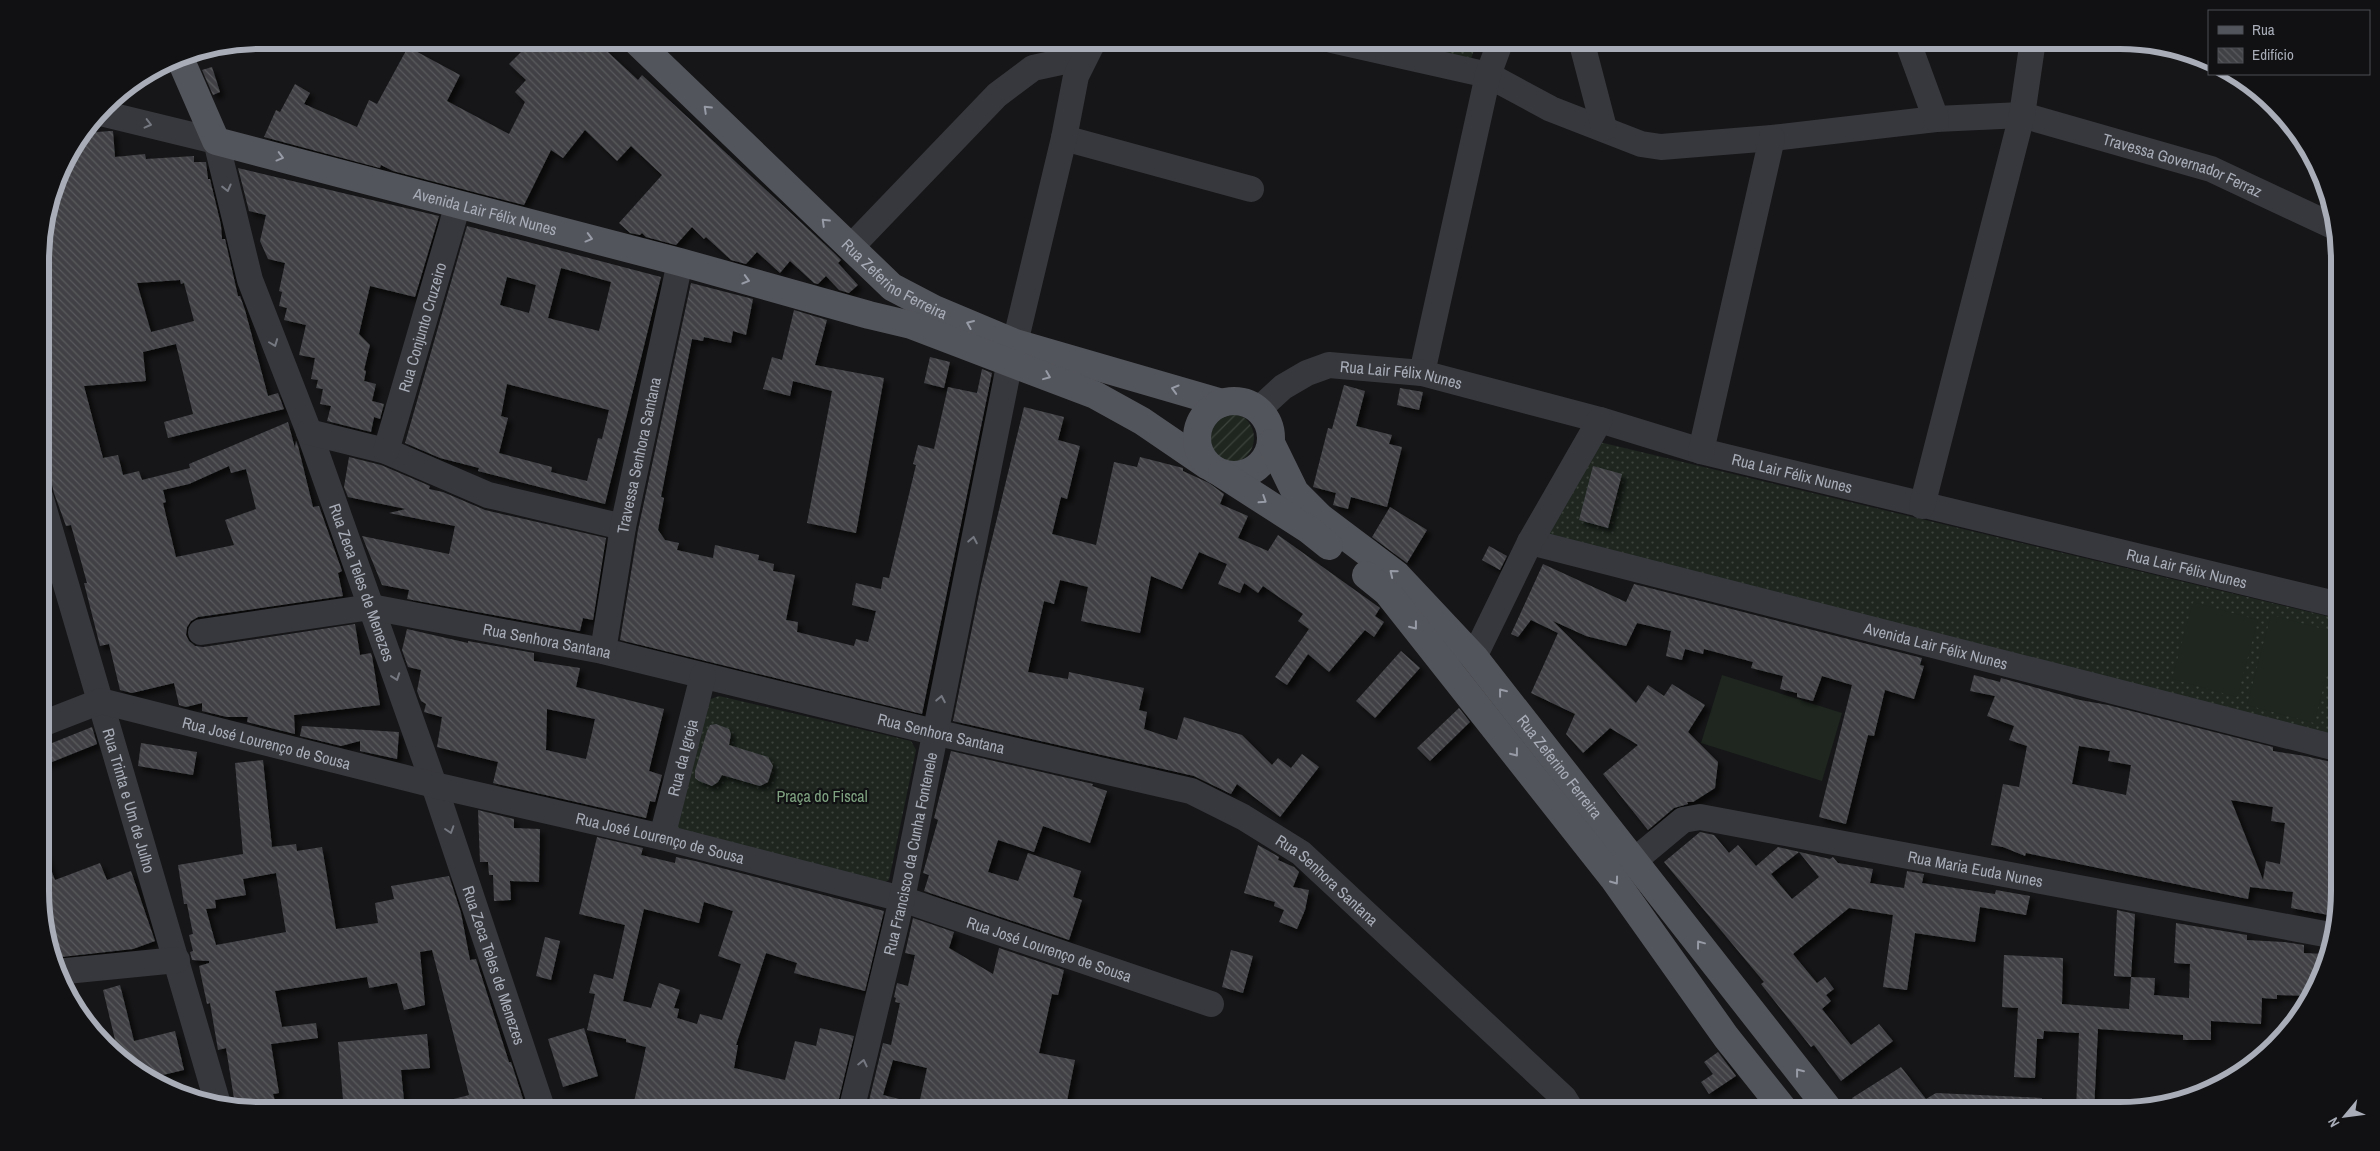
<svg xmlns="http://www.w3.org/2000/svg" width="2380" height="1151" font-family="'Archivo Narrow',sans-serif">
	<defs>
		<pattern id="grass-dots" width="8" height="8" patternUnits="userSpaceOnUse" patternTransform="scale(1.25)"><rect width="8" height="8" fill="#1e261f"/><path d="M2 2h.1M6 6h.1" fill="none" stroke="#3c433d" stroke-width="1.8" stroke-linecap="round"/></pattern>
		<pattern id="garden-furrows" width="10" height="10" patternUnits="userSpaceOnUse" patternTransform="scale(1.25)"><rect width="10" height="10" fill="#1e261f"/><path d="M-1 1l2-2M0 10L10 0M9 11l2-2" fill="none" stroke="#3c433d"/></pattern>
		<pattern id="building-back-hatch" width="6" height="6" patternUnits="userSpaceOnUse" patternTransform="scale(1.25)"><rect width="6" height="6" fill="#404145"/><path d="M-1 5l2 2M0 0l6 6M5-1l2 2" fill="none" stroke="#595a5e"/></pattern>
		<filter id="shadow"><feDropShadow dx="4.5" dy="4.5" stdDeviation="2.5" flood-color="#0009"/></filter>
	</defs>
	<rect width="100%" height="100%" fill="#161618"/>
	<g fill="url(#grass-dots)">
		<polygon points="1370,40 1477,40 1469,66"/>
		<polygon points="1591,440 2339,619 2340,738 1545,537"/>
		<polygon points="719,696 911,741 916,750 889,880 881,884 671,832 708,700"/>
	</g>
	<circle fill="url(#garden-furrows)" cx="1228" cy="438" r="26"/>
	<g fill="#1e261f">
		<polygon points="2193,602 2258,620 2237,697 2172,679"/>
		<polygon points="2271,615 2338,633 2314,723 2247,705"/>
		<polygon points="1722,675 1842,713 1822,781 1701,743"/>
	</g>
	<g fill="url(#building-back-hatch)" fill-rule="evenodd" filter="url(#shadow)">
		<polygon points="533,40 595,40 638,80 642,75 833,252 841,260 838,263 858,285 849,293 839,290 826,276 818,284 814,283 790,261 780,273 757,252 746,264 731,260 706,237 704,239 692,227 676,245 646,237 642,233 640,235 630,233 619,223 662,175 631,146 617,161 585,130 563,158 551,150 524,205 393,171 381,165 380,168 264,137 276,110 280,112 295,84 310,93 304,104 357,127 369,100 377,104 408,47 460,75 447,101 509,134 525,102 515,92 526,80 509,64"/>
		<polygon points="212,67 220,92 213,95 202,70"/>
		<path d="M110 131H113L115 157 145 154 146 159 194 156V162H206L208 179H210L221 225 222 239H225L238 296H240L245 310 268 396 278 393 284 409 168 438 164 422 193 414 176 344 143 352 146 381 84 386 103 458 118 455 123 475 139 471 142 480 190 468 189 464 288 422 295 448 296 441 298 446 313 507 319 506 342 571 338 573 343 596 198 617 191 621 187 627 186 635 189 641 195 646 203 647 355 624 360 655 371 653 372 656 380 705 294 715 295 734 247 722 248 717H227L202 711V703L186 707 179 705 174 683 132 693 120 690 109 644 100 646 84 583H87L71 525 66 526 54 493 41 439 40 245 63 163 85 133ZM180 280 181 284 184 283 194 321 151 332 137 283ZM229 466 231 473 246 469 256 509 225 520 234 545 176 557 163 503 166 502 163 490 189 484Z"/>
		<polygon points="238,168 439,216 415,297 370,286 359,334 370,345 364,370 366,371 364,381 376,384 372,401 384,404 380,419 374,417 371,432 327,421 331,406 320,404 323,389 316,388 318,380 311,379 315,358 299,355 306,325 284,320 287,308 279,306 282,292 279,291 285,263 268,259 260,241 266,215 249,211"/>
		<path d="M467 226 661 277 605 504 478 471 479 468 440 458 405 443ZM561 268 611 282 599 331 548 318ZM507 277 536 285 529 313 500 305ZM507 384 609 410 602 439 598 438 587 481 551 472 552 467 499 453 508 418 501 416Z"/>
		<polygon points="691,283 753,299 746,335 733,331 731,343 704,337 703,341 692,339 661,497 664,498 658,530 665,540 679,543 677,550 713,558 715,545 759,555 758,560 774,564 773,571 795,575 786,620 798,622 797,632 854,646 856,639 868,642 876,611 852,605 856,583 881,589 883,577 889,578 916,465 913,464 918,445 934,449 948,387 977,393 982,369 992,373 922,714 620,640 638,530"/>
		<polygon points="794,310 827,320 815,365 884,378 856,533 807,523 832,391 793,381 790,396 763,389 772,357 782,360"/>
		<polygon points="930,357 950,362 944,388 924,383"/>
		<polygon points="1344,385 1365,391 1356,426 1392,435 1389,444 1402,447 1387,507 1351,497 1348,509 1333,505 1336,493 1313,487 1328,428 1332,429"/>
		<polygon points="1400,388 1423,392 1419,410 1397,405"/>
		<polygon points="1024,407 1064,417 1058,440 1080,446 1067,499 1061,497 1052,534 1096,545 1114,462 1137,467 1140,457 1183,468 1183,471 1209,483 1224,494 1220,504 1248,516 1238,538 1268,551 1278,535 1380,608 1375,616 1384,622 1374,637 1365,630 1329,672 1308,654 1287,685 1275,677 1309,629 1298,621 1303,614 1263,586 1258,593 1244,583 1240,593 1218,584 1227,564 1199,552 1182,589 1151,576 1140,633 1081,621 1088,587 1060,580 1054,604 1044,601 1028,672 1068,679 1069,672 1144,688 1139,710 1147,712 1144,729 1177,740 1184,717 1242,735 1272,765 1278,758 1291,768 1302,754 1319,767 1280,817 1237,784 1231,794 1194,776 953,721 981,584"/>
		<polygon points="349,457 381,465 430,486 429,489 443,492 485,510 606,538 593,620 583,618 580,631 407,599 409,590 382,585 362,536 449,554 455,526 389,513 406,509 348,497 344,487"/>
		<polygon points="1593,466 1622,474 1608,528 1579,520"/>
		<polygon points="1390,507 1427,530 1407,563 1372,537"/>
		<polygon points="1489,546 1507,556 1500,570 1482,560"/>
		<polygon points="1543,564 1626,602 1634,584 1922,658 1920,665 1924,666 1914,699 1885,690 1874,736 1868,735 1846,824 1819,817 1852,685 1822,676 1813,701 1797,697 1797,693 1780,689 1783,676 1751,668 1753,662 1704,649 1703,654 1685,649 1682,660 1666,656 1671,631 1637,623 1626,646 1586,636 1553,621 1636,703 1648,685 1664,696 1672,684 1705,705 1688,732 1718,762 1715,788 1693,802 1687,802 1688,804 1674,808 1648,830 1603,774 1638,745 1610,728 1583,753 1566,734 1575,714 1531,693 1558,633 1531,620 1518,637 1511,634"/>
		<path d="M407 629 468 643V641L534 653V661L580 668 576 687 664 709 649 771 662 775 655 802 650 801 646 818 493 783 498 762 437 747 442 717 424 712 426 704 421 701 417 691 421 670 408 667 402 650ZM547 709 595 719 586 759 546 750Z"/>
		<polygon points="1401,651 1420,668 1375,718 1356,701"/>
		<path d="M1974 675 2000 682 2001 678 2080 700 2108 705 2273 747V751L2305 756 2340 764V892L2334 916 2291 908 2293 892 2250 887 2248 899 2026 853 2025 856 2003 847 1991 845 2003 784 2019 787 2027 746 2009 740 2014 726 1987 716 1995 696 1970 691ZM2079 746 2110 751 2108 761 2131 765 2126 795 2072 784ZM2231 800 2273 807 2271 821 2285 823 2280 864 2266 861 2263 880Z"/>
		<polygon points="1459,708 1470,722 1430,761 1417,748"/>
		<polygon points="716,724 729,729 731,734 729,745 768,757 773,766 768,782 760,786 722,775 718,782 712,786 699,781 695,778 695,771 707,731 710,725"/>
		<polygon points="302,726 399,732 397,759 360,751 360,741 341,746 300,736"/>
		<polygon points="92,727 97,744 42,766 42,747"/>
		<polygon points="141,743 197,752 193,775 138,766"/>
		<polygon points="951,751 1093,784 1092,786 1107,791 1090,843 1043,826 1034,852 998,840 988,872 1018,881 1028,853 1081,871 1073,897 1082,900 1069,940 924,891 929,875 923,873 938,820 934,818"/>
		<path d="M263 760 272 847 296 844 297 851 322 847 336 929 378 923 375 903 394 899 391 886 449 876 461 913 470 960 476 959 509 1062H511L527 1111H427V1106L469 1095 432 950 420 952 425 1005 404 1010 397 983 369 988 367 977 275 991 282 1027 316 1023 318 1038 271 1044 279 1093 273 1094 278 1111H259L235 1105 226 1048 218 1050 210 1003 207 1004 199 966 209 963V961L192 960 190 952 193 951 189 935 193 934 187 904H184L178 865 243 854 235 763ZM276 873 286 932 216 945 206 909 216 908 215 900 246 895 243 879Z"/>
		<polygon points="478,810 514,819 514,828 540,829 539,882 510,881 511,900 494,901 493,875 489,875 488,862 480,862"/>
		<path d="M1700 832 1714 835 1729 853 1738 845 1756 866 1778 847 1830 859 1833 857 1838 863 1873 869 1870 883 1904 888 1907 871 1924 874 1922 883 1995 894 1996 890 2030 896 2026 915 1980 907 1975 942 1915 933 1907 990 1883 987 1893 915 1849 908 1793 954 1817 983 1825 977 1834 989 1826 995 1831 1001 1822 1009 1851 1045 1879 1024 1893 1041 1841 1081 1814 1045 1811 1047 1761 984 1764 982 1664 862ZM1799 852 1819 877 1792 899 1771 874Z"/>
		<path d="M597 837 643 848 641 855 675 863 676 857 695 861 884 911 865 991 794 973 797 963 766 953 736 1045H738L734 1068 785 1080 795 1041 816 1046 820 1028 854 1036 836 1111H632L646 1047 626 1042V1039L587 1030 595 994 589 993 594 974 613 979 625 925 579 914ZM704 902 733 911 718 956 741 964 722 1020 700 1014 697 1024 677 1018 679 1009 674 1008 680 990 659 983 651 1008 623 1001 644 909 699 923Z"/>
		<polygon points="1258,845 1279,857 1278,860 1294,867 1299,872 1293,887 1309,890 1305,910 1297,929 1279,922 1284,910 1274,906 1275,902 1244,893"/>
		<polygon points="43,848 55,880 100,863 107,880 131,871 155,941 133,949 52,958 42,920"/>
		<polygon points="2117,910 2135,914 2131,977 2114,976"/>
		<path d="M913 918 954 932 949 948 993 974 999 948 1064 970 1058 995 1052 994 1039 1053 1075 1060 1065 1111H872L873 1107 868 1105 883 1043 891 1045 900 1003 895 1002 896 998 894 997 897 983 908 986 915 955 905 953ZM893 1060 927 1068 919 1104 883 1095Z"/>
		<polygon points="2176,923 2247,935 2247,940 2284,942 2304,945 2304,953 2325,954 2318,988 2312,996 2277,995 2277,999 2262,998 2261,1024 2211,1021 2211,1040 2183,1040 2183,1035 2098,1029 2094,1111 2076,1111 2079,1033 2044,1031 2043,1039 2037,1039 2035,1078 2014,1077 2018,1008 2002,1007 2004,955 2063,958 2062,1004 2129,1009 2131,977 2155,978 2154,995 2189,998 2190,964 2174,963"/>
		<polygon points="545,937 560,941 551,980 536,976"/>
		<polygon points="1231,950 1253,956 1243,993 1222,987"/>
		<polygon points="120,985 134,1041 175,1031 184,1070 150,1078 118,1052 103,990"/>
		<polygon points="584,1028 598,1076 563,1087 548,1039"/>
		<polygon points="427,1034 430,1068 401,1070 405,1111 344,1111 338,1042"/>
		<polygon points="1718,1052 1736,1076 1709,1094 1701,1082 1713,1074 1704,1062"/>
		<polygon points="1901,1067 1926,1099 1936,1093 2042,1098 2042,1111 1861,1111 1852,1098"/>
	</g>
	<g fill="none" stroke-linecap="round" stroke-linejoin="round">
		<g stroke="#37383d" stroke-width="26">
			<path id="s1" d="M1332 40 1488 75 1551 109 1641 144 1661 147 1772 138 1936 119 2022 115 2211 169 2337 228"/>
			<polyline points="1581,40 1604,128"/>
			<polyline points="1907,40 1936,119"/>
			<path id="s2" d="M101 113 216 141 250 280 309 432 434 785 543 1111"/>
			<polyline points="1064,138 1251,189"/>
			<polyline points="851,247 997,95 1033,68 1084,57"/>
			<polyline points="1015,343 1064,138 1076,76 1092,44 1097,40"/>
			<polyline points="1422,373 1488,75 1501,40"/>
			<path id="s3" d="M1258 410 1283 387 1307 373 1329 365 1422 373 1600 420 1701 451 2339 605"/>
			<polyline points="309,432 386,451 488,495 623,527"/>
			<path id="s4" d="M386 451 458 204"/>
			<polyline points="1701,451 1772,138"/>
			<path id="s5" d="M41 499 217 1101"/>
			<polyline points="1922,506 2022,115 2033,40"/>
			<path id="s6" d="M1530 542 2340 749"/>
			<path id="s7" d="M201 632 371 607 603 651 934 732 1191 791 1243 817 1301 853 1564 1098 1572 1111"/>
			<path id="s8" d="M603 651 623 527 680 262"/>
			<polyline points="1474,657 1530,542 1600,420"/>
			<path id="s9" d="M42 724 101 701 434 785 662 837 902 899 1211 1004"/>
			<path id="s10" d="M662 837 703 676"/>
			<path id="s11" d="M1635 860 1683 820 1700 817 2330 935"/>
			<polyline points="56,972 177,960"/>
			<path id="s12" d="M851 1111 902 899 1010 361"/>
		</g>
		<g stroke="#53555c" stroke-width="28">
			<path id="s13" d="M635 40 892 287 934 309 1015 343 1222 403"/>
			<path id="s14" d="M179 56 216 141 680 262 869 315 911 325 1095 395 1142 421 1208 466"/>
			<circle cx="1234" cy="438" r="37"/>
			<path id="s15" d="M1271 443 1295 492 1320 517 1397 575 1474 657 1830 1111"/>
			<polyline points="1222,474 1309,530 1329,546"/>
			<polyline points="1366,575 1387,592 1613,878 1726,1037 1785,1111"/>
		</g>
	</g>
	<defs><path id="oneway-chevron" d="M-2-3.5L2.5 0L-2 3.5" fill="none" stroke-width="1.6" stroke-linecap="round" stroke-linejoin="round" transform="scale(1.25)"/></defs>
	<g stroke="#979ba6">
		<use href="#oneway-chevron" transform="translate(707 109) rotate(-136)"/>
		<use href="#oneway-chevron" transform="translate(280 157) rotate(15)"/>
		<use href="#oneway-chevron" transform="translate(825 222) rotate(-136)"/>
		<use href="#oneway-chevron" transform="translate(589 238) rotate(15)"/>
		<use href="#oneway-chevron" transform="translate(746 280) rotate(16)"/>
		<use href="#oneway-chevron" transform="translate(970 324) rotate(-157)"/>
		<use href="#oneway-chevron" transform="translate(1047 376) rotate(22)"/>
		<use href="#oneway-chevron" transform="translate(1175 389) rotate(-164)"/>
		<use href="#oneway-chevron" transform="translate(1263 500) rotate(33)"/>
		<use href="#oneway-chevron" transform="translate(1393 573) rotate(-141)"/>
		<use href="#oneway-chevron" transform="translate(1414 626) rotate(52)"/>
		<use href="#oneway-chevron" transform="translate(1502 692) rotate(-128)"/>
		<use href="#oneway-chevron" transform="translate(1515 753) rotate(52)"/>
		<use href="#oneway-chevron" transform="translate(1615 881) rotate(54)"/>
		<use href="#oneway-chevron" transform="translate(1700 944) rotate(-127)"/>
		<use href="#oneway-chevron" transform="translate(1799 1072) rotate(-128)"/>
	</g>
	<g stroke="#757881">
		<use href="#oneway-chevron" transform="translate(148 124) rotate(14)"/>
		<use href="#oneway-chevron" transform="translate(227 188) rotate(76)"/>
		<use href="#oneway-chevron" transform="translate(274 343) rotate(69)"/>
		<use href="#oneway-chevron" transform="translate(973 540) rotate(-79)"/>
		<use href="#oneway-chevron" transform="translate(396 677) rotate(70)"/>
		<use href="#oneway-chevron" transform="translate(941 699) rotate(-79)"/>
		<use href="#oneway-chevron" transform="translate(450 830) rotate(72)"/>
		<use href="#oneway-chevron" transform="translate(863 1063) rotate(-77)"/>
	</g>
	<g text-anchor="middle" stroke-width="4.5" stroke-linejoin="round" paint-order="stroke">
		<g font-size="16" fill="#a8adb8" stroke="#111113">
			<text dy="6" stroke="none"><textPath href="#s1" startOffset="879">Travessa Governador Ferraz</textPath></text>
			<text dy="6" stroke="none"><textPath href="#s14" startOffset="371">Avenida Lair Félix Nunes</textPath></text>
			<text dy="6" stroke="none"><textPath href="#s13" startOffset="354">Rua Zeferino Ferreira</textPath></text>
			<text dy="6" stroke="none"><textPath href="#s4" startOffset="129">Rua Conjunto Cruzeiro</textPath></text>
			<text dy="6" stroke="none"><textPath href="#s3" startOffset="158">Rua Lair Félix Nunes</textPath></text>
			<text dy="6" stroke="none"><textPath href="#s8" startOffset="199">Travessa Senhora Santana</textPath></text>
			<text dy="6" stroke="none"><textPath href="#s3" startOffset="562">Rua Lair Félix Nunes</textPath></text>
			<text dy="6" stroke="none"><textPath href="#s3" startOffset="968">Rua Lair Félix Nunes</textPath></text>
			<text dy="6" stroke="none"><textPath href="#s2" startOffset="584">Rua Zeca Teles de Menezes</textPath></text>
			<text dy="6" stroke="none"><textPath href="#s7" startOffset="351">Rua Senhora Santana</textPath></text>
			<text dy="6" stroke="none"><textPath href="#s6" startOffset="419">Avenida Lair Félix Nunes</textPath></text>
			<text dy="6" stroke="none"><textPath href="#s7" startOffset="756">Rua Senhora Santana</textPath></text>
			<text dy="6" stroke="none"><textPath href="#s9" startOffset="234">Rua José Lourenço de Sousa</textPath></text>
			<text dy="6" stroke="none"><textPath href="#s10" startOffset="82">Rua da Igreja</textPath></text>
			<text dy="6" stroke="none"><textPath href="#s15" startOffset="438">Rua Zeferino Ferreira</textPath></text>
			<text dy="6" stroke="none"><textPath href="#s5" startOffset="314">Rua Trinta e Um de Julho</textPath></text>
			<text dy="6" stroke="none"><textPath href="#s9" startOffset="639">Rua José Lourenço de Sousa</textPath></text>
			<text dy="6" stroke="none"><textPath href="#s12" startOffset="264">Rua Francisco da Cunha Fontenele</textPath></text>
			<text dy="6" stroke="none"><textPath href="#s11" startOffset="360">Rua Maria Euda Nunes</textPath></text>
			<text dy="6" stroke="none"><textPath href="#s7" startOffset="1176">Rua Senhora Santana</textPath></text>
			<text dy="6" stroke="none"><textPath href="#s9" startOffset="1044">Rua José Lourenço de Sousa</textPath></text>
			<text dy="6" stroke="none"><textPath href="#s2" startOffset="989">Rua Zeca Teles de Menezes</textPath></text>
		</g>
		<g font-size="16" fill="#7fa381" stroke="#111113">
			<text x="822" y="802">Praça do Fiscal</text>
		</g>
	</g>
	<path d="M0 0H2380V1151H0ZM260 49H2120A211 211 0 0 1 2331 260V891A211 211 0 0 1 2120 1102H260A211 211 0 0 1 49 891V260A211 211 0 0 1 260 49Z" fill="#111113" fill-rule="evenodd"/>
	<path fill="none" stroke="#a8adb8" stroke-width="6" d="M260 49H2120A211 211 0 0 1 2331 260V891A211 211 0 0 1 2120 1102H260A211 211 0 0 1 49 891V260A211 211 0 0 1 260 49Z"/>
	<rect x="2208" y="10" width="162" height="65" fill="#111113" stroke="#4d4f55"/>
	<rect x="2218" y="26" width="25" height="8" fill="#53555c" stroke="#4d4f55"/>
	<text x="2252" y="35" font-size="15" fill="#a8adb8">Rua</text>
	<rect x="2218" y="48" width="25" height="15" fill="url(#building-back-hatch)" stroke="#4d4f55"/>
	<text x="2252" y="60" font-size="15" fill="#a8adb8">Edifício</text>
	<g transform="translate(2345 1116) rotate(241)" stroke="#111113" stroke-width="4" paint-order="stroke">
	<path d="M0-4L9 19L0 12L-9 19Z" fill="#a8adb8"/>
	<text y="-8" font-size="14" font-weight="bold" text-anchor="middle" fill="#a8adb8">N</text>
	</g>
</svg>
